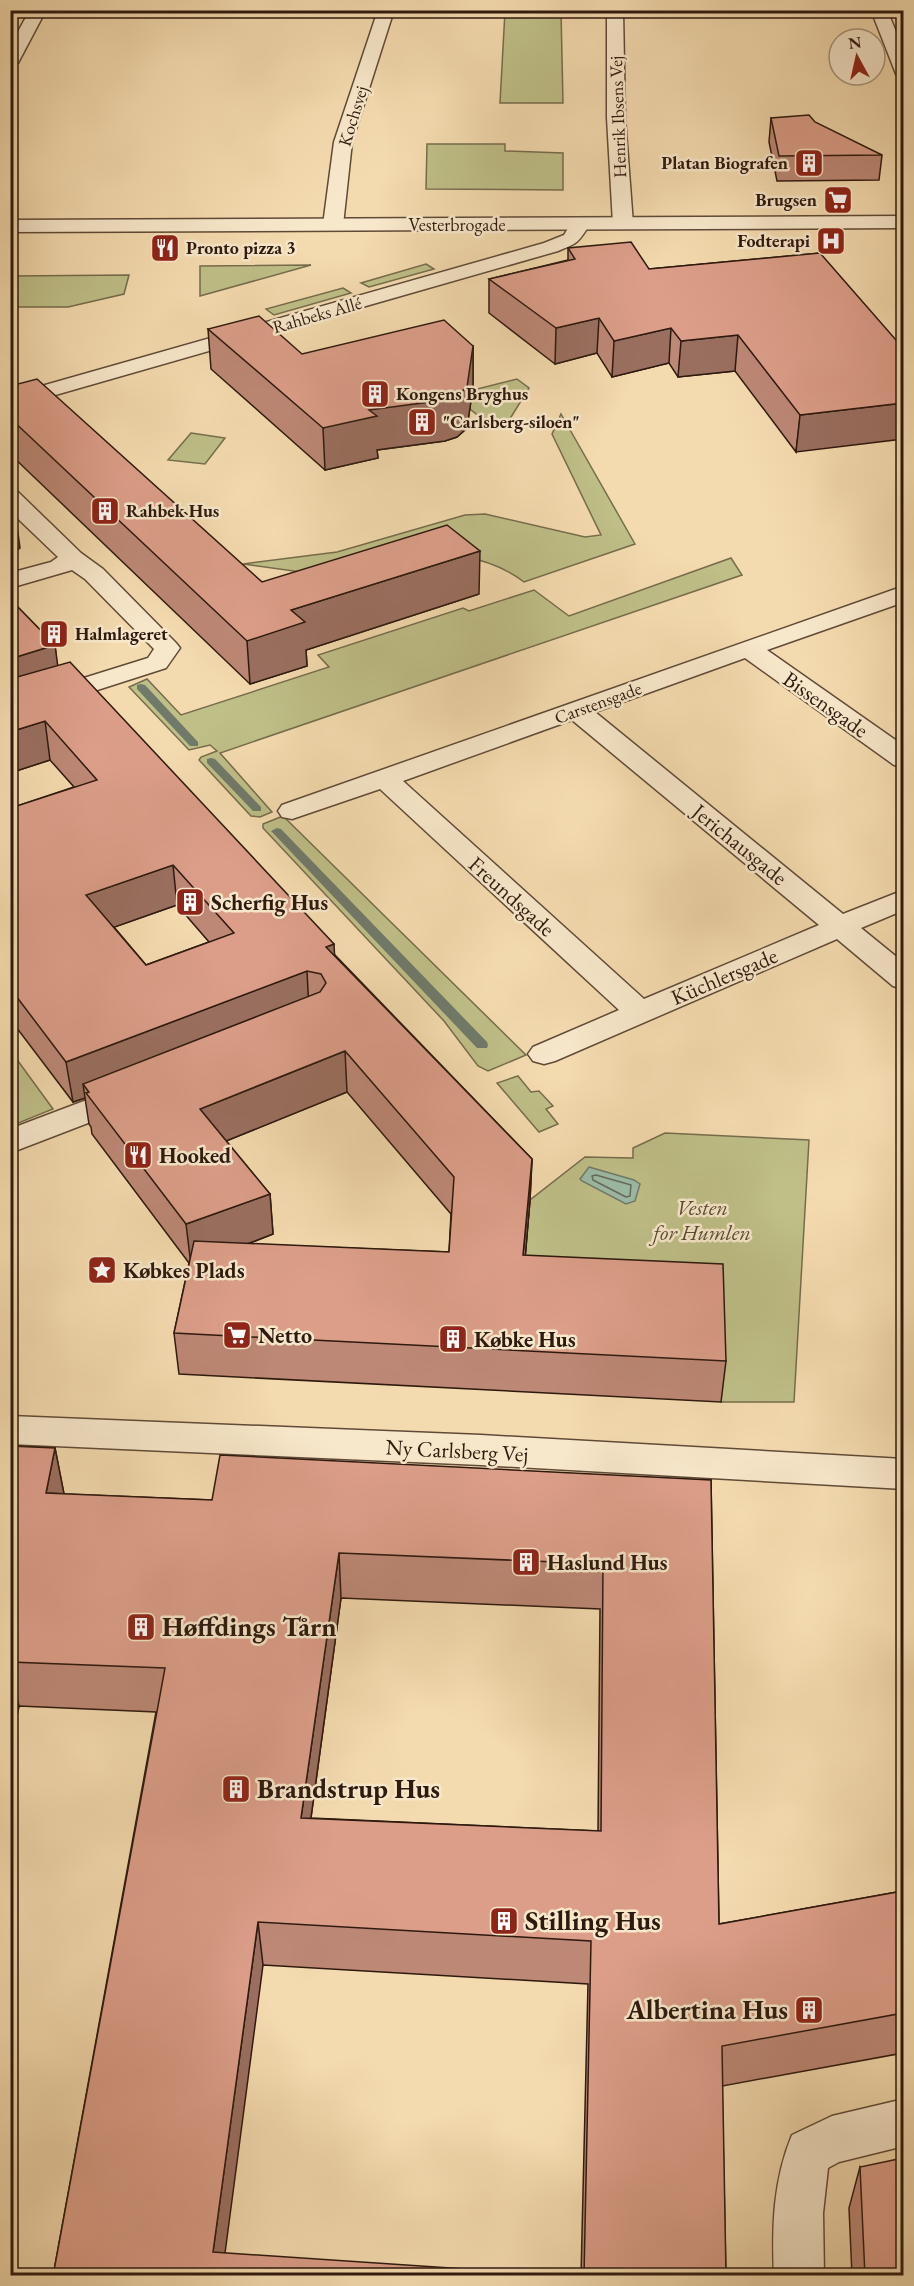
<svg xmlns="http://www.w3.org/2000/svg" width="914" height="2286" font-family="'EB Garamond',serif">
	<rect width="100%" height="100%" fill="#f4dbaf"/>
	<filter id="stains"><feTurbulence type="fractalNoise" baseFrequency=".00333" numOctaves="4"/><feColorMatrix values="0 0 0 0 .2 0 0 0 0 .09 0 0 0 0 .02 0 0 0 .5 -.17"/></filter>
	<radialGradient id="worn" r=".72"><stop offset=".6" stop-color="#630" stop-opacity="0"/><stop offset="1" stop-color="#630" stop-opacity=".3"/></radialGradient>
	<g fill="#bfbf88" stroke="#766c4c" stroke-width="1.5">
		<polygon points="505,11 561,11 563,103 500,103"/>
		<polygon points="427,144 505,144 505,151 563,153 563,190 426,189"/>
		<polygon points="426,264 434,269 369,287 361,283"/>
		<polygon points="311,265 200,296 200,266"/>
		<polygon points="129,275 124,294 68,307 11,307 11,276"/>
		<polygon points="343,288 351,293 274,315 266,309"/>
		<polygon points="517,379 529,388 508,422 492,427 453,395"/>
		<path d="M561 414 635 544 524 582C507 569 487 561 466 557L337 577 243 564 337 552 465 515 485 514 585 537 601 535 552 434Z"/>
		<polygon points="191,433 225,438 205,464 168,460"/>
		<polygon points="731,558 742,575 220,753 272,812 260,817 251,816 199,760 201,757 217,751 210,745 189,750 129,687 147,679 181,715 329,667 318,655 463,608 469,611 534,590 569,616"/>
		<polygon points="283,816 526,1055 488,1071 478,1066 444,1021 263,828 263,824"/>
		<polygon points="10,1050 53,1109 11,1126 11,1084 15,1082 11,1076"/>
		<polygon points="518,1076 531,1092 539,1091 553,1106 546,1109 558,1124 539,1132 497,1083"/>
		<polygon points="665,1133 809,1140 794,1402 721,1402 718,1305 522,1296 530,1200 585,1157 633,1158 633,1148"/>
	</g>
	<polygon fill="#9cbba7" stroke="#707a6a" stroke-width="1.5" points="589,1167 634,1180 640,1184 635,1201 626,1204 582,1181 580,1179"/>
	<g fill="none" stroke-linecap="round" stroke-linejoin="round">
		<polygon stroke="#656a5b" stroke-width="1.5" points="596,1175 631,1185 630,1196 626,1197 593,1180 592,1176"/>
		<g fill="#707a6a" fill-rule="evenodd">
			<polygon points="141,684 145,685 198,742 198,746 190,746 137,689 137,685"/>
			<polygon points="211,758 215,759 261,807 261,811 253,811 207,763 207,759"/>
			<polygon points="277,828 281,829 487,1042 488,1045 487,1048 477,1048 273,833 271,831"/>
		</g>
		<g stroke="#604a37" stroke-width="3">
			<g id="minor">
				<polygon points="30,10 46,10 18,63 10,68 10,46"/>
				<polygon points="378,10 394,10 352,142 343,225 340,229 326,229 323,225 334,142"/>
				<polygon points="607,10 623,10 625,118 633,224 630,228 616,228 613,224 607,118"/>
				<polygon points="871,10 887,10 904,51 904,79 896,74"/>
				<path d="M580 218 587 220 590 224C578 243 578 243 558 251L10 408V395L544 243 564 235 573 220Z"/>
				<polygon points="10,490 18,492 81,553 103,569 176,643 180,648 166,668 10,718 10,701 148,658 154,649 85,579 72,570 10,588 10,573 51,562 58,557 10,511"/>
				<path d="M904 586V602L767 650 904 746V767L894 765 745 658 595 712 843 914 904 890V910L861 928 904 963V989L893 986 837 939 555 1061 544 1064 533 1061 528 1054 533 1047 619 1010 380 789 292 819 282 817 278 811 282 805ZM572 720 819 925 644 999 403 781Z"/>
				<polygon points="129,1084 140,1087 145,1095 140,1103 10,1153 10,1129"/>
				<polygon points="10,1416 481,1435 904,1459 904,1489 481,1465 10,1444"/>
				<path d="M904 2099V2146L839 2162 828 2168 823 2213 824 2276H774C772 2226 773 2181 792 2135L832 2116Z"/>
			</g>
		</g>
		<g stroke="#604a37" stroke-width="3">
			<polygon id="tertiary" points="904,216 904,228 10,232 10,220"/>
		</g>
		<use href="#minor" fill="#f8e8cb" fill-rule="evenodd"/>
		<use href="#tertiary" fill="#f8e8cb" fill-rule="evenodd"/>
	</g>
	<g fill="#bd8876" stroke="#2e190f" stroke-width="1.5" fill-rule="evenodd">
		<polygon points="771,118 882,155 879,180 777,181 769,142"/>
		<polygon points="568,248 649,269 820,253 796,452 735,371 678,377 669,363 612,377 597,353 555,364 489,313 489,279 568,260"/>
		<polygon points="208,329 302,354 473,346 473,387 467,428 457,437 445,441 377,450 378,458 325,470 211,369"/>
		<polygon points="10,386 262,582 479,594 306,650 307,666 250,684 10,454"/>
		<path d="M10 599 55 645 57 665 335 955 532 1159 530 1200 525 1256 726 1361 721 1402 179 1374 174 1333 189 1263 92 1134 91 1127 89 1124 85 1098 73 1102 10 1019V804L14 807 74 787 50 760 10 773ZM177 905 209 942 146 965 114 927ZM347 1092 451 1214 449 1252 248 1244 273 1234 270 1194 226 1141Z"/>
		<path d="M10 1446 55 1448 64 1494 212 1500 711 1480 719 1924 903 1891V2053L722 2086 726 2276H581L588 1984 263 1965 53 2276 156 1712 19 1706 10 1747ZM341 1598 600 1609 598 1831 311 1818Z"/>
		<polygon points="860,2167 903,2276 852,2276 849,2208"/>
	</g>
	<g fill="#9a6f60" stroke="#2e190f" stroke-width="1.5">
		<polygon points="599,318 597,353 555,364 556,328"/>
		<polygon points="671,328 669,363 612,377 614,341"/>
		<polygon points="738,335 735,371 678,377 681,341"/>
		<polygon points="473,346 473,387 467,428 457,437 445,441 377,450 378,458 325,470 323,428 369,410"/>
		<polygon points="903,403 903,439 796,452 800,415"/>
		<polygon points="15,511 20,548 10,557 10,515"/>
		<polygon points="480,551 479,594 306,650 307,666 250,684 247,641 291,610"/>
		<polygon points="55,645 60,683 10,699 10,659"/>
		<polygon points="45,721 50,760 10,773 10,732"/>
		<polygon points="173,865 177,905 92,935 86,895"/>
		<polygon points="334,944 336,984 326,947"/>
		<polygon points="307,971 309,1011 89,1092 83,1084 85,1098 73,1102 66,1062"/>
		<polygon points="345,1051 347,1092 204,1150 200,1109"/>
		<polygon points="532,1159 530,1200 522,1296 523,1255"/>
		<polygon points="270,1194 273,1234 191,1265 186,1224"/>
		<polygon points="55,1448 64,1494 46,1493"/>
		<polygon points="339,1553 341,1598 305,1861 301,1818"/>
		<polygon points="10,1667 19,1706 10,1747"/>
		<polygon points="258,1922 263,1965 222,2276 213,2252"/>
	</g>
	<g fill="#dc9e89" stroke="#2e190f" stroke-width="1.5" fill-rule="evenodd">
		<polygon points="809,115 815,122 882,155 779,156 771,118"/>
		<polygon points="631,242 649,269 820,253 903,348 903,403 800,415 738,335 681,341 671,328 614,341 599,318 556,328 489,279 575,259 568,248"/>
		<polygon points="259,316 302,354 444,320 473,346 467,387 457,395 445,400 369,410 377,416 323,428 208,329"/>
		<polygon points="37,379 262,582 447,525 480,551 291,610 305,622 247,641 10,418 10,386"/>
		<polygon points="10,507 15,511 10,515"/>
		<polygon points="10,599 55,645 10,659"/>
		<path d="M70 662 334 944 326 947 532 1159 523 1255 723 1264 726 1361 174 1333 194 1241 449 1252 454 1177 345 1051 200 1109 270 1194 186 1224 86 1093 89 1092 83 1084 320 992 326 983 321 974 307 971 66 1062 10 988V804L14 807 97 780 45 721 10 732V679ZM173 865 234 933 146 965 86 895Z"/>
		<path d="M10 1446 55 1448 46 1493 212 1500 220 1455 711 1480 719 1924 903 1891V2013L722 2046 726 2276H584L591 1941 258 1922 213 2252 571 2276H53L165 1668 10 1662ZM339 1553 603 1564 601 1831 301 1818Z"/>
		<polygon points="903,2158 903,2276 865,2276 860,2167"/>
	</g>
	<defs>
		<g id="building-square" transform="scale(1.5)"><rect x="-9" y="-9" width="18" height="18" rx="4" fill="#8f2418" stroke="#f8e8cb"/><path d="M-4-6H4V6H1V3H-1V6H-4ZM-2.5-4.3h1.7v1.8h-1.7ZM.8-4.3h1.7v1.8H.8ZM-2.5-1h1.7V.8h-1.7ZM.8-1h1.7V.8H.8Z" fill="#fff"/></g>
		<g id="supermarket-square" transform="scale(1.5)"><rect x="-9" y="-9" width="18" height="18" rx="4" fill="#8f2418" stroke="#f8e8cb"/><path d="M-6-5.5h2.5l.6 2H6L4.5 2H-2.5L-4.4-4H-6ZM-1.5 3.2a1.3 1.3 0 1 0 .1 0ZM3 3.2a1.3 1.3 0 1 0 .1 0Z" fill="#fff"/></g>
		<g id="hospital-square" transform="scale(1.5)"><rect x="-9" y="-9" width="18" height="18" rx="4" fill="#8f2418" stroke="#f8e8cb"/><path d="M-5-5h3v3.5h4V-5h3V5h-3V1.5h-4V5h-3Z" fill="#fff"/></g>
		<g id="restaurant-square" transform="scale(1.5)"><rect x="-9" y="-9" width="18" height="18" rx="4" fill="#8f2418" stroke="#f8e8cb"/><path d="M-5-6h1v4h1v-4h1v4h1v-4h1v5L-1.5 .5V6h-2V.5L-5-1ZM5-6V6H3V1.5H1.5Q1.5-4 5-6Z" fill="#fff"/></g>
		<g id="sight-square" transform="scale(1.5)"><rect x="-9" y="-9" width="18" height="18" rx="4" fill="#8f2418" stroke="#f8e8cb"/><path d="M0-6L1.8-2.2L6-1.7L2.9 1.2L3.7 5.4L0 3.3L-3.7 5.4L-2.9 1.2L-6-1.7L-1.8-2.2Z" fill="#fff"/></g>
	</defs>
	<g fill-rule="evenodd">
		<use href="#building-square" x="809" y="163"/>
		<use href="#supermarket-square" x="838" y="200"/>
		<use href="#hospital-square" x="831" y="241"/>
		<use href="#restaurant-square" x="165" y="248"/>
		<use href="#building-square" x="375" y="394"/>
		<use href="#building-square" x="422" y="422"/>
		<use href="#building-square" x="105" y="511"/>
		<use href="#building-square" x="54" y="634"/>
		<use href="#building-square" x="190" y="902"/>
		<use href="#restaurant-square" x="138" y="1155"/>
		<use href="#sight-square" x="102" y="1270"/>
		<use href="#supermarket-square" x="237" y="1335"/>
		<use href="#building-square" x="453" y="1339"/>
		<use href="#building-square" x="526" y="1562"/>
		<use href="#building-square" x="141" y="1627"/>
		<use href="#building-square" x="236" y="1789"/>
		<use href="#building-square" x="504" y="1921"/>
		<use href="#building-square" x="809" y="2010"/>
	</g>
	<g text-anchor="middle" stroke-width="5" stroke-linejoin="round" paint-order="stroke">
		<g font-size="18" fill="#2e190f" stroke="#f8e8cb">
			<text transform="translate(353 116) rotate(-73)" y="6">Kochsvej</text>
			<text transform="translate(618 117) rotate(-92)" y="6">Henrik Ibsens Vej</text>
			<text x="457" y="231">Vesterbrogade</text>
			<text transform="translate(317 315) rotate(-16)" y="6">Rahbeks Allé</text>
			<text transform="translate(598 703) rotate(-20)" y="6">Carstensgade</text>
		</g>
		<g font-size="18" font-weight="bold" fill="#2e190f" stroke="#f8e8cb" text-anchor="start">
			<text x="788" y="169" text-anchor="end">Platan Biografen</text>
			<text x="817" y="206" text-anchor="end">Brugsen</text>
			<text x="810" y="247" text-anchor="end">Fodterapi</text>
			<text x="186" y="254">Pronto pizza 3</text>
			<text x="396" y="400">Kongens Bryghus</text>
			<text x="443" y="428">"Carlsberg-siloen"</text>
			<text x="126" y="517">Rahbek Hus</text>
			<text x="75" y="640">Halmlageret</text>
		</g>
		<g font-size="22" fill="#2e190f" stroke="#f8e8cb">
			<text transform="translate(826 704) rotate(35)" y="8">Bissensgade</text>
			<text transform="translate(740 844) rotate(39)" y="8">Jerichausgade</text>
			<text transform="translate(512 896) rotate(42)" y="8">Freundsgade</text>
			<text transform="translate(724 976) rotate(-23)" y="8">Küchlersgade</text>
			<text transform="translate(457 1450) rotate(3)" y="8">Ny Carlsberg Vej</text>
		</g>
		<g font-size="22" font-weight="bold" fill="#2e190f" stroke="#f8e8cb" text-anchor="start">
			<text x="211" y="910">Scherfig Hus</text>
			<text x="159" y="1163">Hooked</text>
			<text x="123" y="1278">Købkes Plads</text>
			<text x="258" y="1343">Netto</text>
			<text x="474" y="1347">Købke Hus</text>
			<text x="547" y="1570">Haslund Hus</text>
		</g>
		<g font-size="22" font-style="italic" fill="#5a4b33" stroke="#f8e8cb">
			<text x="702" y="1215">Vesten<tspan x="702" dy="25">for Humlen</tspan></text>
		</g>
		<g font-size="27" font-weight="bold" fill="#2e190f" stroke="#f8e8cb" text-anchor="start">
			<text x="162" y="1636">Høffdings Tårn</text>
			<text x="257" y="1798">Brandstrup Hus</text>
			<text x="525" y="1930">Stilling Hus</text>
			<text x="788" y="2019" text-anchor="end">Albertina Hus</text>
		</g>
	</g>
	<rect width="914" height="2286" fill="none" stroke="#f4dbaf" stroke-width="36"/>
	<rect x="12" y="12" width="890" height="2262" fill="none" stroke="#2e190f" stroke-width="3"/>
	<rect x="18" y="18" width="878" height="2250" fill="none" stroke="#2e190f" stroke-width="1.5"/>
	<g transform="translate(857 57) rotate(352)"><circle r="28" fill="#f8e8cb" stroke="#a79580" stroke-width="1.5"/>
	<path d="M0-4.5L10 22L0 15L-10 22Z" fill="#8f2418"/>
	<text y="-9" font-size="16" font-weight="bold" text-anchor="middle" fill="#2e190f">N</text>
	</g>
	<rect width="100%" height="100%" filter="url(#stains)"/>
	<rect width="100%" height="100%" fill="url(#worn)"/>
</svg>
